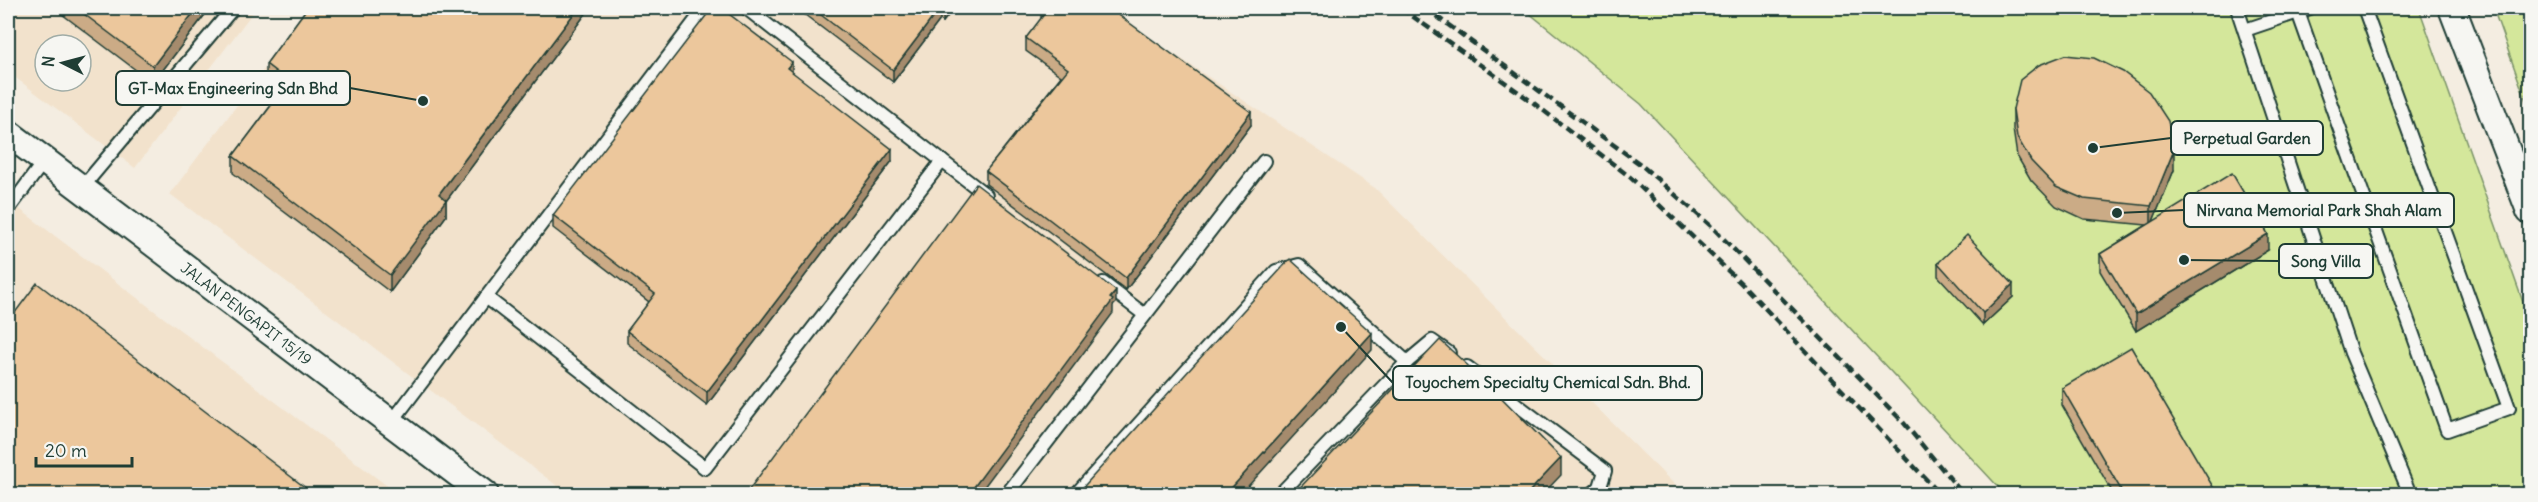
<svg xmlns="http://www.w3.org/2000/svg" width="2538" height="502" font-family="Delius,sans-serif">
	<rect width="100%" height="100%" fill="#f4ede1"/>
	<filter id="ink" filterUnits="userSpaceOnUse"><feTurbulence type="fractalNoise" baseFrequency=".0167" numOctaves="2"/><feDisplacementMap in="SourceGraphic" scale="12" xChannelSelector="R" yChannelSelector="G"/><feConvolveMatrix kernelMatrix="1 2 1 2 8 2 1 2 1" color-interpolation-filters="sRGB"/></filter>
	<g filter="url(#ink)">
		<g fill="#f2e2cc" fill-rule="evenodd">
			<path d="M8 8H256L135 168 8 72ZM45 45H81V81H45Z"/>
			<polygon points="310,8 1105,8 1375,188 1684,494 568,494 170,194"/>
			<polygon points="8,200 55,236 398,494 8,494"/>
		</g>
		<g fill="#d4e79b" stroke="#7a9268" stroke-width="1.5">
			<polygon points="1523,8 2419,8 2530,322 2530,494 2005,494 1641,104"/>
			<polygon points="2493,8 2530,8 2530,112"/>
		</g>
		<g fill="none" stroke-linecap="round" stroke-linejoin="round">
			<g stroke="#1f3d34" stroke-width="16">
				<g id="service">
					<polyline points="2237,8 2351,353 2410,494"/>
					<polyline points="2298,12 2447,430 2509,408 2364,8"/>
					<polyline points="2245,30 2310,8"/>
					<polyline points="942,161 986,195"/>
					<polyline points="81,189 233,8"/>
					<polyline points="8,210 44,161"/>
					<polyline points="1103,283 1145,315"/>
					<polyline points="486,297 705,468 942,161 746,8"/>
					<polyline points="1467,367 1605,471 1600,487 1592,494"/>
					<polyline points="391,423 705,8"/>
					<polyline points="1007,494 1264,161"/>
					<polyline points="1076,494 1276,271 1299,265 1407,362"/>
					<polyline points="1280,494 1407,362 1432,341 1449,353"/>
				</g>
			</g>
			<g stroke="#1f3d34" stroke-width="30">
				<g id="minor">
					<polyline points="2452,8 2530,211"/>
					<polyline points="8,133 485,494"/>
				</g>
			</g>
			<use href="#service" stroke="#f6f6f2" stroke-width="12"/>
			<use href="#minor" stroke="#f6f6f2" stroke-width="26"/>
			<g stroke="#1f3d34" stroke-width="4.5" stroke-dasharray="9 4.5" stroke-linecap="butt">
				<polyline points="1401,8 1531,101 1630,177 1744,286 1940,494"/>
				<polyline points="1425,8 1640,164 1711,226 1903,422 1963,494"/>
			</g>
		</g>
		<g fill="#cbab86" stroke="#1f3d34" stroke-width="1.5">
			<polygon points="54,8 210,8 153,83"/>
			<polygon points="307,8 590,8 446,201 446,216 390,292 233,173 233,156 281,92 266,80 266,64"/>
			<polygon points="796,8 954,8 943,22 940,20 893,82"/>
			<polygon points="1041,9 1251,125 1126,290 986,184 986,171 1061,76 1026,51 1026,38 1041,19"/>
			<polygon points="792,72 892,161 707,405 627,343 627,331 649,302 553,228 553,215"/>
			<polygon points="2013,109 2174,170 2153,221 2268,250 2136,331 2100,271 2100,254 2147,225 2084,219 2056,206 2031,180 2017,156 2013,129"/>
			<polygon points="1938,263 2013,297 1983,325 1938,276"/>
			<polygon points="2062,388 2216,495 2114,495 2062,405"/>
		</g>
		<g fill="#a58b6d" stroke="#1f3d34" stroke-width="1.5">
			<polygon points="197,8 210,8 153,83 153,66"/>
			<polygon points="578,8 590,8 446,201 446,216 390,292 390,275 439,194"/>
			<polygon points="940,8 940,20 893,82 893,70"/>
			<polygon points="945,8 954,8 943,22 943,10"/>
			<polygon points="792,62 792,74 787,68"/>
			<polygon points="1251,112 1251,125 1126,290 1126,278"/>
			<polygon points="892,149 892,161 707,405 707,392"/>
			<polygon points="2174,150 2174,170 2151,226 2151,206"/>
			<polygon points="2268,234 2268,250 2136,331 2136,314"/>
			<polygon points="2013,284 2013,297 1983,325 1983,313"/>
			<polygon points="1116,291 1116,303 1113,306 1113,313 978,495 968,495"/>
			<polygon points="1372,333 1372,350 1240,495 1225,495"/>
			<polygon points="1561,458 1561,475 1542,495 1526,495"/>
		</g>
		<g fill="#ecc79c" stroke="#1f3d34" stroke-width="1.5">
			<polygon points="76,8 197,8 153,66"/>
			<polygon points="307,8 578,8 439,194 446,200 390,275 233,156 289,82 266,64"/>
			<polygon points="712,8 721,8 792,62 787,68 892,149 707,392 627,331 655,294 553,215"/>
			<polygon points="812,8 940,8 893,70"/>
			<polygon points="1042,8 1109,8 1251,112 1126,278 986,171 1068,69 1026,38 1045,13 1041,9"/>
			<polygon points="2065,55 2094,58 2123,72 2149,92 2168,121 2174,150 2151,206 2084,199 2056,187 2031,161 2017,137 2013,109 2020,80 2039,65"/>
			<polygon points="2232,173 2268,234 2136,314 2100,254"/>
			<polygon points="976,184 1116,291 1110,298 1113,300 968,495 745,495"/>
			<polygon points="1967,235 2013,284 1983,313 1938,263"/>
			<polygon points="1290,259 1372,333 1225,495 1076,495"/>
			<polygon points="37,283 315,495 8,495 8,322"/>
			<polygon points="1440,340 1488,384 1561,458 1526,495 1293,495"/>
			<polygon points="2131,347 2216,492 2211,495 2124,495 2062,388"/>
		</g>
	</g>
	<g text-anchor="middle" stroke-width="6" stroke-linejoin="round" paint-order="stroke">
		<g font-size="15" fill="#1f3d34" stroke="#f6f6f2">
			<text transform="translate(246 314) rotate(37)" y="5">JALAN PENGAPIT 15/19</text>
		</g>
	</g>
	<path fill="none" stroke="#1f3d34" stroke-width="2" d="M423 101L350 88M2093 148L2171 138M2117 213L2184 210M2184 260L2279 261M1341 327L1393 383"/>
	<g fill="#1f3d34" stroke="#f6f6f2" stroke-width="2">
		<circle cx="423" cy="101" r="6"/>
		<circle cx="2093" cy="148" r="6"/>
		<circle cx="2117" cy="213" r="6"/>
		<circle cx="2184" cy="260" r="6"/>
		<circle cx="1341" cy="327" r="6"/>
	</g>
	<g fill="#f6f6f2" stroke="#1f3d34" stroke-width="2">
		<rect x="116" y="71" width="234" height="34" rx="6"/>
		<rect x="2171" y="121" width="152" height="34" rx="6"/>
		<rect x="2184" y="193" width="270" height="34" rx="6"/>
		<rect x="2279" y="244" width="94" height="34" rx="6"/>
		<rect x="1393" y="366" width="309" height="34" rx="6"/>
	</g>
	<g font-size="16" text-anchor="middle" font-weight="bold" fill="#1f3d34">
		<text x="233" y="94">GT-Max Engineering Sdn Bhd</text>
		<text x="2247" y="144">Perpetual Garden</text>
		<text x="2319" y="216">Nirvana Memorial Park Shah Alam</text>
		<text x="2326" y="267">Song Villa</text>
		<text x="1548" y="388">Toyochem Specialty Chemical Sdn. Bhd.</text>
	</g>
	<rect width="2538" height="502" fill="none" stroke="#f6f6f2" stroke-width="30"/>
	<rect x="15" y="15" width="2508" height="472" fill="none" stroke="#1f3d34" stroke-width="2" filter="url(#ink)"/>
	<g transform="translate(63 63) rotate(276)"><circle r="28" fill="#f6f6f2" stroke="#a0aca6" stroke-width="1.5"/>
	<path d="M0-4.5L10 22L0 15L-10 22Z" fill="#1f3d34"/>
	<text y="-9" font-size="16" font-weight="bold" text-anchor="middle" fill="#1f3d34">N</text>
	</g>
	<path d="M36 457v9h96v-9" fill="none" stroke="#1f3d34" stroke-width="3"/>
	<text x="45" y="457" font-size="18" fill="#1f3d34" stroke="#f6f6f2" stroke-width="4.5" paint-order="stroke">20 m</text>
</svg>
